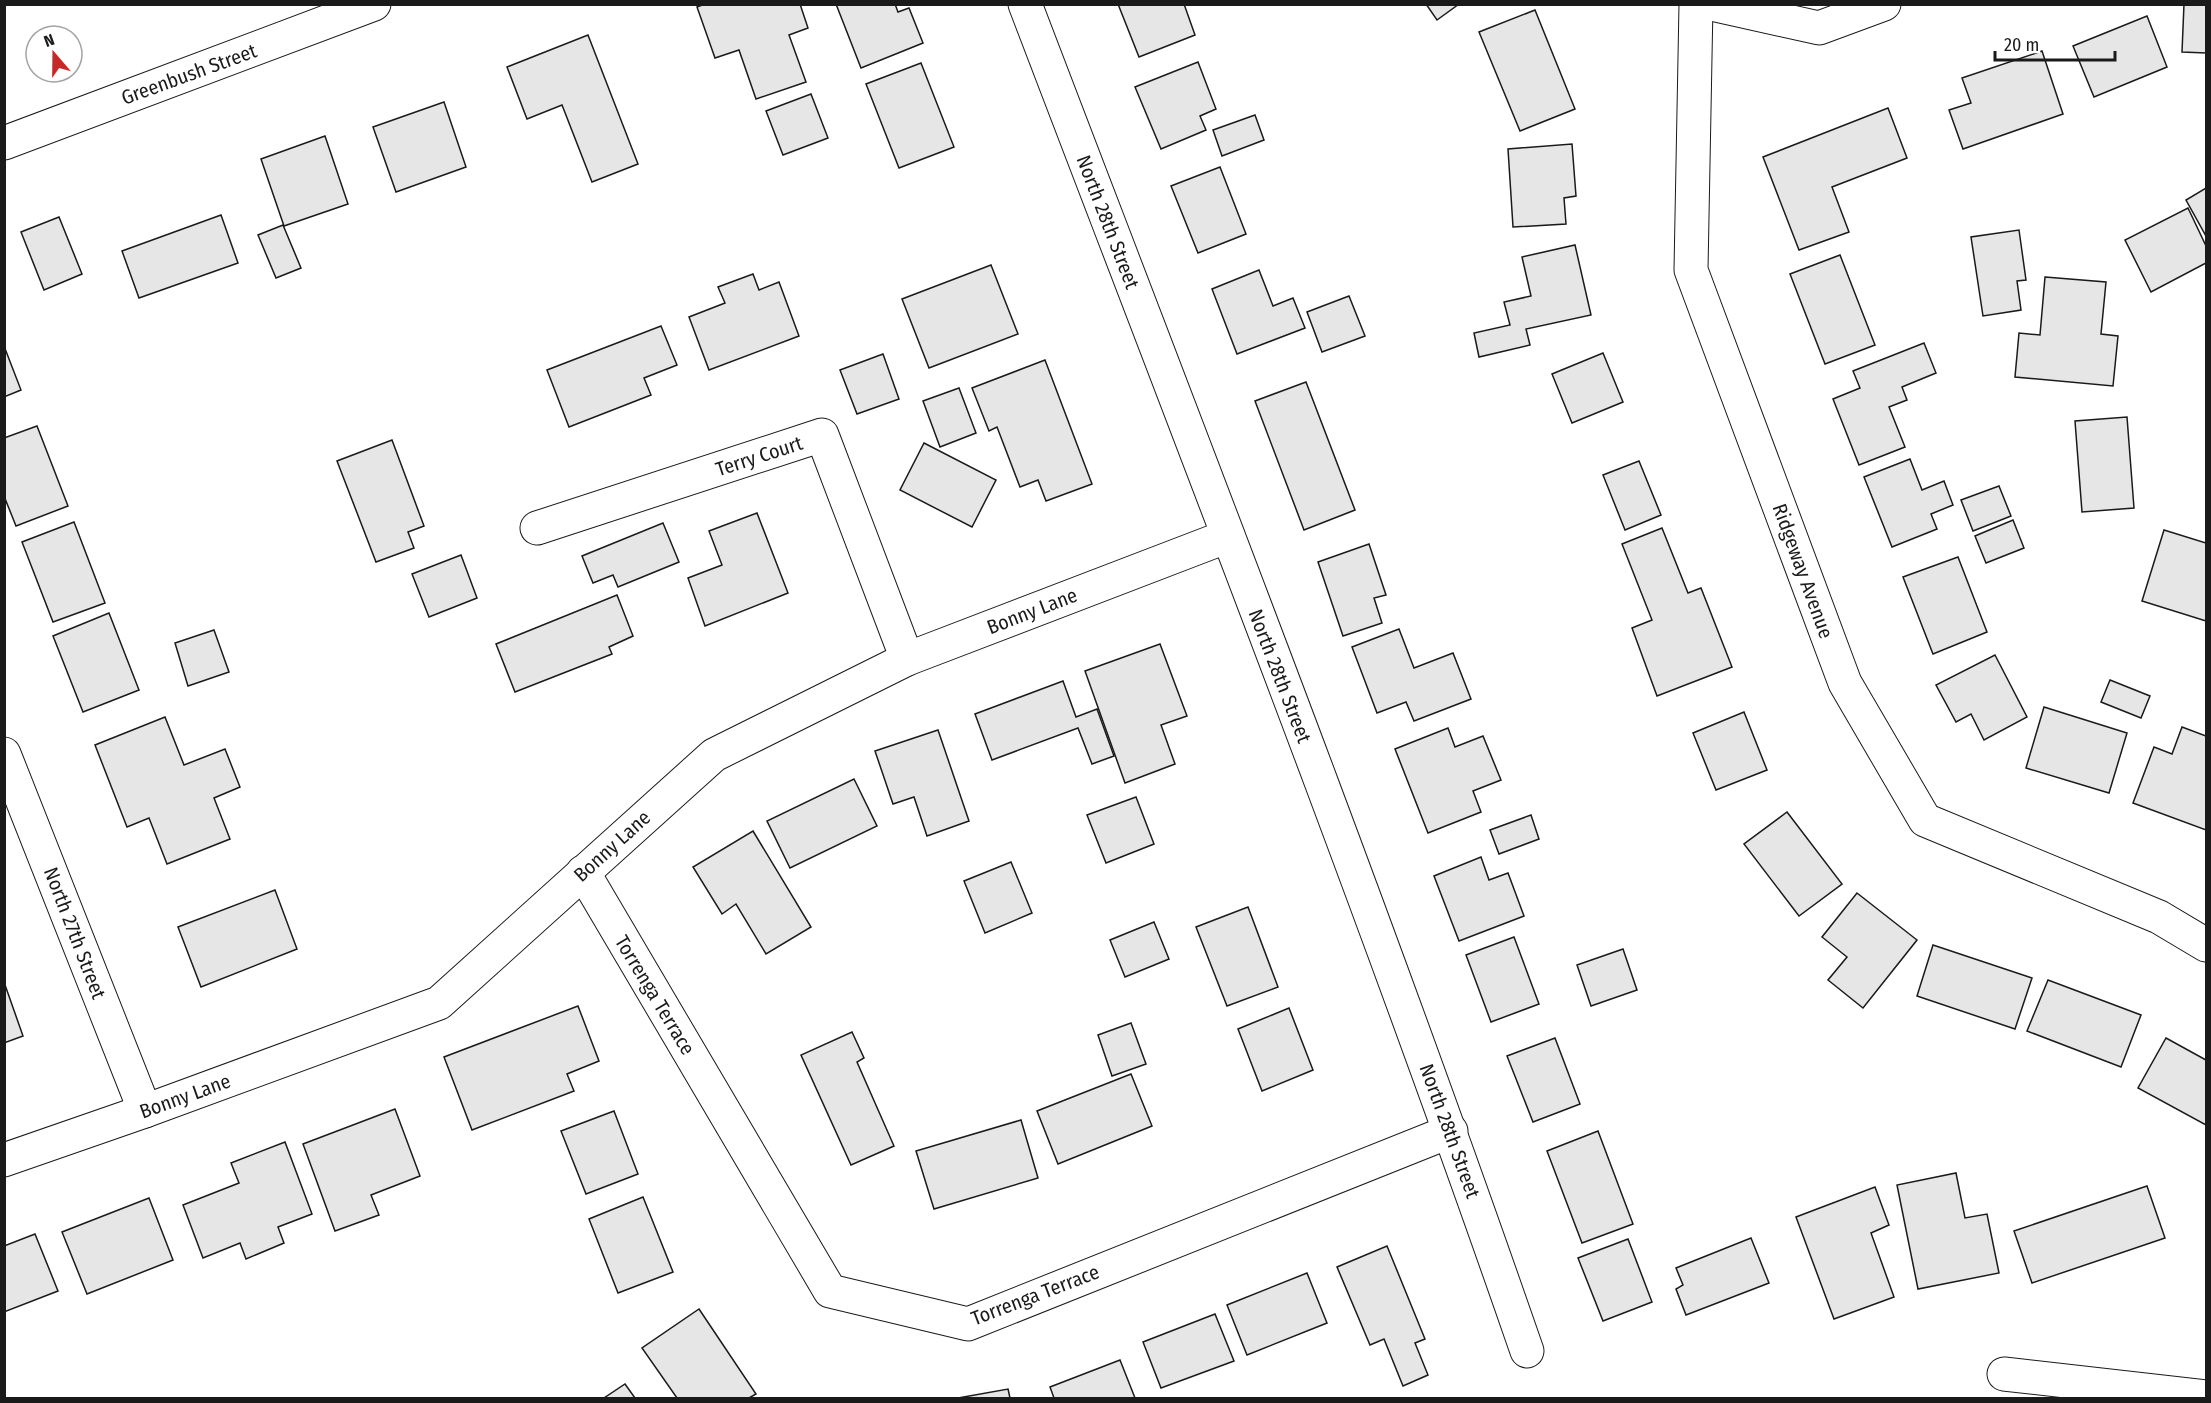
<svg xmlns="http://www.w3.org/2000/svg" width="2211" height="1403" font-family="'Fira Sans Condensed',sans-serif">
	<rect width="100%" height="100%" fill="#fff"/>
	<g fill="#e6e6e6" stroke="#1a1a1a" stroke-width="1.5">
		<polygon points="705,4 800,4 808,28 789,35 806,82 756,99 739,50 715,58 697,7"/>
		<polygon points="836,4 895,4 898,12 909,8 923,43 861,68"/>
		<polygon points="1118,4 1184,4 1195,35 1139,57"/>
		<polygon points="1426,4 1459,4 1437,20"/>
		<polygon points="2184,4 2206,4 2206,53 2182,52"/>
		<polygon points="1535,10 1575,109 1520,131 1479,32"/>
		<polygon points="2147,16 2167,67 2094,97 2073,46"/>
		<polygon points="588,35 638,164 592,182 562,105 527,119 507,67"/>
		<polygon points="2042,51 2063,114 1963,149 1949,110 1971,103 1962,78"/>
		<polygon points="1198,62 1216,109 1200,116 1206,130 1161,149 1135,87"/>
		<polygon points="921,63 954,147 899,168 866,84"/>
		<polygon points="811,94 828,138 783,155 766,111"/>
		<polygon points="444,102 466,167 396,192 373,127"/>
		<polygon points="1888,108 1907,158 1832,187 1849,232 1799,250 1763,157"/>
		<polygon points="1255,115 1264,140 1222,156 1213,130"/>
		<polygon points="325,136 348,204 284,226 261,159"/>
		<polygon points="1572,144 1576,196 1564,198 1566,224 1513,227 1508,149"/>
		<polygon points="1220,167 1246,234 1198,253 1171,186"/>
		<polygon points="2206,188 2206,236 2186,200"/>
		<polygon points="2188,208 2206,246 2206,263 2151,292 2125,240"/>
		<polygon points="221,215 238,263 139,298 122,251"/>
		<polygon points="59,217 82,274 44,290 21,232"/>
		<polygon points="283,225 301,268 276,278 258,235"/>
		<polygon points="2019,230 2026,280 2017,281 2021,310 1983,316 1971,237"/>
		<polygon points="1575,245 1591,315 1526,329 1530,345 1479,357 1474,333 1510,325 1504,302 1531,296 1522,257"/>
		<polygon points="1840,255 1875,345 1825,364 1790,274"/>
		<polygon points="991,265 1018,334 929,368 902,299"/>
		<polygon points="1259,270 1273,306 1293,298 1305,328 1237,354 1212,289"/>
		<polygon points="753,274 759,290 779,282 799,336 709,370 689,317 725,303 718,287"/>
		<polygon points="2045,277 2106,282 2101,334 2118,336 2113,386 2015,377 2019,333 2040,335"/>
		<polygon points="1349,296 1365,336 1322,352 1307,312"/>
		<polygon points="661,326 677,365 644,378 651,395 569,427 547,370"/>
		<polygon points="1924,343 1936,373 1902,387 1907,400 1889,407 1905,447 1859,465 1833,399 1860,388 1853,371"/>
		<polygon points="4,346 21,390 4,397"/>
		<polygon points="1603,353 1623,402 1572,423 1552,374"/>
		<polygon points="883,354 899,399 857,414 840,370"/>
		<polygon points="1045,360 1092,484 1046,501 1038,480 1020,487 997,427 989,431 972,388"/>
		<polygon points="1306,382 1355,510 1304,530 1255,401"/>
		<polygon points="959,388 976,433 940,447 923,401"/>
		<polygon points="2127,417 2134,508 2082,512 2075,421"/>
		<polygon points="37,426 68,506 16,526 4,496 4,438"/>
		<polygon points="392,440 424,526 408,532 414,548 376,562 337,461"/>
		<polygon points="924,443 996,480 972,527 900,490"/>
		<polygon points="1910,459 1922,490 1944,481 1953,505 1931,514 1937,529 1892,547 1864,477"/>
		<polygon points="1639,461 1661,515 1625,530 1603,475"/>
		<polygon points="1999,486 2011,516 1973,531 1961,500"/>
		<polygon points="757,513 788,593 705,626 688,578 722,565 709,531"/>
		<polygon points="2013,520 2024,548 1986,563 1975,536"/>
		<polygon points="74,522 105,603 53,622 22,542"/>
		<polygon points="663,523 679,562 618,587 613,575 593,583 582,556"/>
		<polygon points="1662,528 1688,593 1701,588 1732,667 1657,696 1632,628 1652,620 1622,544"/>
		<polygon points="2164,530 2206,543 2206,621 2142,601"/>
		<polygon points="1369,544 1386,595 1374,598 1382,623 1343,636 1318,562"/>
		<polygon points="461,555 477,598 429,617 412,574"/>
		<polygon points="1958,557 1987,632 1933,654 1903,577"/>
		<polygon points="617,595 633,636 609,647 612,654 515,692 496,644"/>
		<polygon points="109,613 139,690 83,712 53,636"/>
		<polygon points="1399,629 1414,668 1453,653 1471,699 1414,721 1406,702 1377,713 1352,647"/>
		<polygon points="214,630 229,672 188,686 175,643"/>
		<polygon points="1160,644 1187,716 1161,725 1175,764 1125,783 1085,671"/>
		<polygon points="1995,655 2027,717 1984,740 1971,714 1956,722 1936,685"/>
		<polygon points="2110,680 2150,696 2141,718 2101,702"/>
		<polygon points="1063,681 1076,717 1097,709 1114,756 1092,764 1078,728 992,760 975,714"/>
		<polygon points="2044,707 2127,733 2109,793 2026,768"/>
		<polygon points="1744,712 1767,770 1716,790 1693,733"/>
		<polygon points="165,717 184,765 225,749 240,787 214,798 230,839 167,864 149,818 127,827 95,745"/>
		<polygon points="2182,727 2206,736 2206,830 2133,803 2154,747 2172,754"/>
		<polygon points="1448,728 1455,747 1483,736 1501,780 1473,791 1481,812 1428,833 1395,749"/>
		<polygon points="938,730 969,821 927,836 914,797 893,804 875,751"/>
		<polygon points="854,779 877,826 790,868 767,821"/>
		<polygon points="1136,797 1154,844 1106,863 1087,815"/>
		<polygon points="1787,812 1842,884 1799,916 1744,844"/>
		<polygon points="1531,815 1539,839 1499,854 1490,830"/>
		<polygon points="753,831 811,927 766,954 736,904 722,914 693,867"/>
		<polygon points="1481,857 1489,880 1508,873 1524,916 1459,941 1434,876"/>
		<polygon points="1011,862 1032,913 985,933 964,881"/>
		<polygon points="275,890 297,949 201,987 178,927"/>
		<polygon points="1857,893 1917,940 1863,1008 1828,980 1847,957 1822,937"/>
		<polygon points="1248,907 1278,987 1227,1006 1196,927"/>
		<polygon points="1154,922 1169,959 1125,977 1110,940"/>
		<polygon points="1514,937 1539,1004 1491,1022 1466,955"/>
		<polygon points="1933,945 2032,978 2015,1029 1917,996"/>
		<polygon points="1623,949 1637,990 1591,1006 1577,965"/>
		<polygon points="2048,980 2141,1015 2121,1067 2027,1031"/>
		<polygon points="4,982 23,1036 4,1043"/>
		<polygon points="578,1006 599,1061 567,1074 574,1091 472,1130 444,1057"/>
		<polygon points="1289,1008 1313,1070 1262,1091 1238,1029"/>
		<polygon points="1131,1023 1146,1064 1112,1076 1098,1035"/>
		<polygon points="852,1032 864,1058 857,1062 894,1146 851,1165 801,1055"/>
		<polygon points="1555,1038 1580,1104 1533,1122 1507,1056"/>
		<polygon points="2166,1038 2206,1060 2206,1125 2138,1088"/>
		<polygon points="1131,1074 1152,1126 1058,1164 1037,1111"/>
		<polygon points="395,1109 420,1176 371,1195 379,1215 335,1231 303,1144"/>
		<polygon points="614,1111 638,1174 586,1194 561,1131"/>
		<polygon points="1021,1120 1038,1178 934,1209 916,1151"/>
		<polygon points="1598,1131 1633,1224 1582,1243 1547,1151"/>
		<polygon points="285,1142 312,1214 278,1227 284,1243 246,1259 240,1243 203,1258 183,1205 239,1183 231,1163"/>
		<polygon points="1956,1173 1965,1218 1987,1214 1999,1273 1918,1289 1897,1185"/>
		<polygon points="2147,1186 2165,1238 2032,1283 2014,1231"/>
		<polygon points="1875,1187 1889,1225 1871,1233 1894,1297 1834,1319 1796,1217"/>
		<polygon points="643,1197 673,1272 618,1293 589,1219"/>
		<polygon points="149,1198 173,1260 87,1294 62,1232"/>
		<polygon points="35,1234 58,1291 4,1312 4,1246"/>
		<polygon points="1751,1238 1769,1283 1686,1315 1676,1289 1683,1285 1676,1268"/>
		<polygon points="1628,1239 1652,1302 1603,1321 1578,1258"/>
		<polygon points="1387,1246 1425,1339 1415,1343 1428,1375 1403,1386 1384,1339 1370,1345 1337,1267"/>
		<polygon points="1307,1273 1327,1323 1247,1355 1227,1305"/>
		<polygon points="699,1309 756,1394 749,1398 677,1398 642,1348"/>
		<polygon points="1215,1314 1234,1361 1161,1388 1143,1342"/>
		<polygon points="1120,1360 1135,1398 1054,1398 1050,1387"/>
		<polygon points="625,1384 635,1398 604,1398"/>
		<polygon points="1008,1389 1010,1398 958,1398"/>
	</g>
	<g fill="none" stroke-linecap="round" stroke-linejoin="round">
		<g stroke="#1a1a1a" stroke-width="35">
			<g id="street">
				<path d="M1025 4C1196 452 1370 898 1527 1351"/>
				<polyline points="1696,4 1691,270 1845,683 1925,820 2159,917 2206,945"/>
				<polyline points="1711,4 1819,28 1884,4"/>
				<polyline points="537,528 822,435 907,659"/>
				<polyline points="4,754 145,1111"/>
				<polyline points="583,872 830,1291 968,1324 1451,1131"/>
				<polyline points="4,1160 145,1111 439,1003 714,755 907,659 1228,536"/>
				<polyline points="2004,1374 2206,1397"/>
			</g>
		</g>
		<g stroke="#1a1a1a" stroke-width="35">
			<polyline id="secondary" points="4,143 374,4"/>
		</g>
		<use href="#street" stroke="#fff" stroke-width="33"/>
		<use href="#secondary" stroke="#fff" stroke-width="33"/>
	</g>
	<g text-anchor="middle" stroke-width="4.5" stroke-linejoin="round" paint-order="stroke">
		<g font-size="20" fill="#1a1a1a" stroke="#fff">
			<text transform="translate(189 74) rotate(-20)" y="7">Greenbush Street</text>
			<text transform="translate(1108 222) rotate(69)" y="7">North 28th Street</text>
			<text transform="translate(759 456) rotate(-18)" y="7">Terry Court</text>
			<text transform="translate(1803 571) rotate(70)" y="7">Ridgeway Avenue</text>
			<text transform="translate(1032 611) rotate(-21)" y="7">Bonny Lane</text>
			<text transform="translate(1280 676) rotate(69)" y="7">North 28th Street</text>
			<text transform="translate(612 846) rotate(-42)" y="7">Bonny Lane</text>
			<text transform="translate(75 933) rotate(69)" y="7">North 27th Street</text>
			<text transform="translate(655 995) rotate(59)" y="7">Torrenga Terrace</text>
			<text transform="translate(185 1096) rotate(-20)" y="7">Bonny Lane</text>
			<text transform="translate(1450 1131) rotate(70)" y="7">North 28th Street</text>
			<text transform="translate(1035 1295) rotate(-21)" y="7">Torrenga Terrace</text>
		</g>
	</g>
	<rect width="2211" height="1403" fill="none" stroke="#1a1a1a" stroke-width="12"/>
	<g transform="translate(54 54) rotate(340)"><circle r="28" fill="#ffffff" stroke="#a3a3a3" stroke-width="1.5"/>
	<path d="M0-4.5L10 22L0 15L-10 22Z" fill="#c62828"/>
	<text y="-9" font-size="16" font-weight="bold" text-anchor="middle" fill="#1a1a1a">N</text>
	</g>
	<path d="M1995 51v9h120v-9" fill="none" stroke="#1a1a1a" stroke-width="3"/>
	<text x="2004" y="51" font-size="18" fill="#1a1a1a" stroke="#ffffff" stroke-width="4.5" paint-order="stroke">20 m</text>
</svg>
